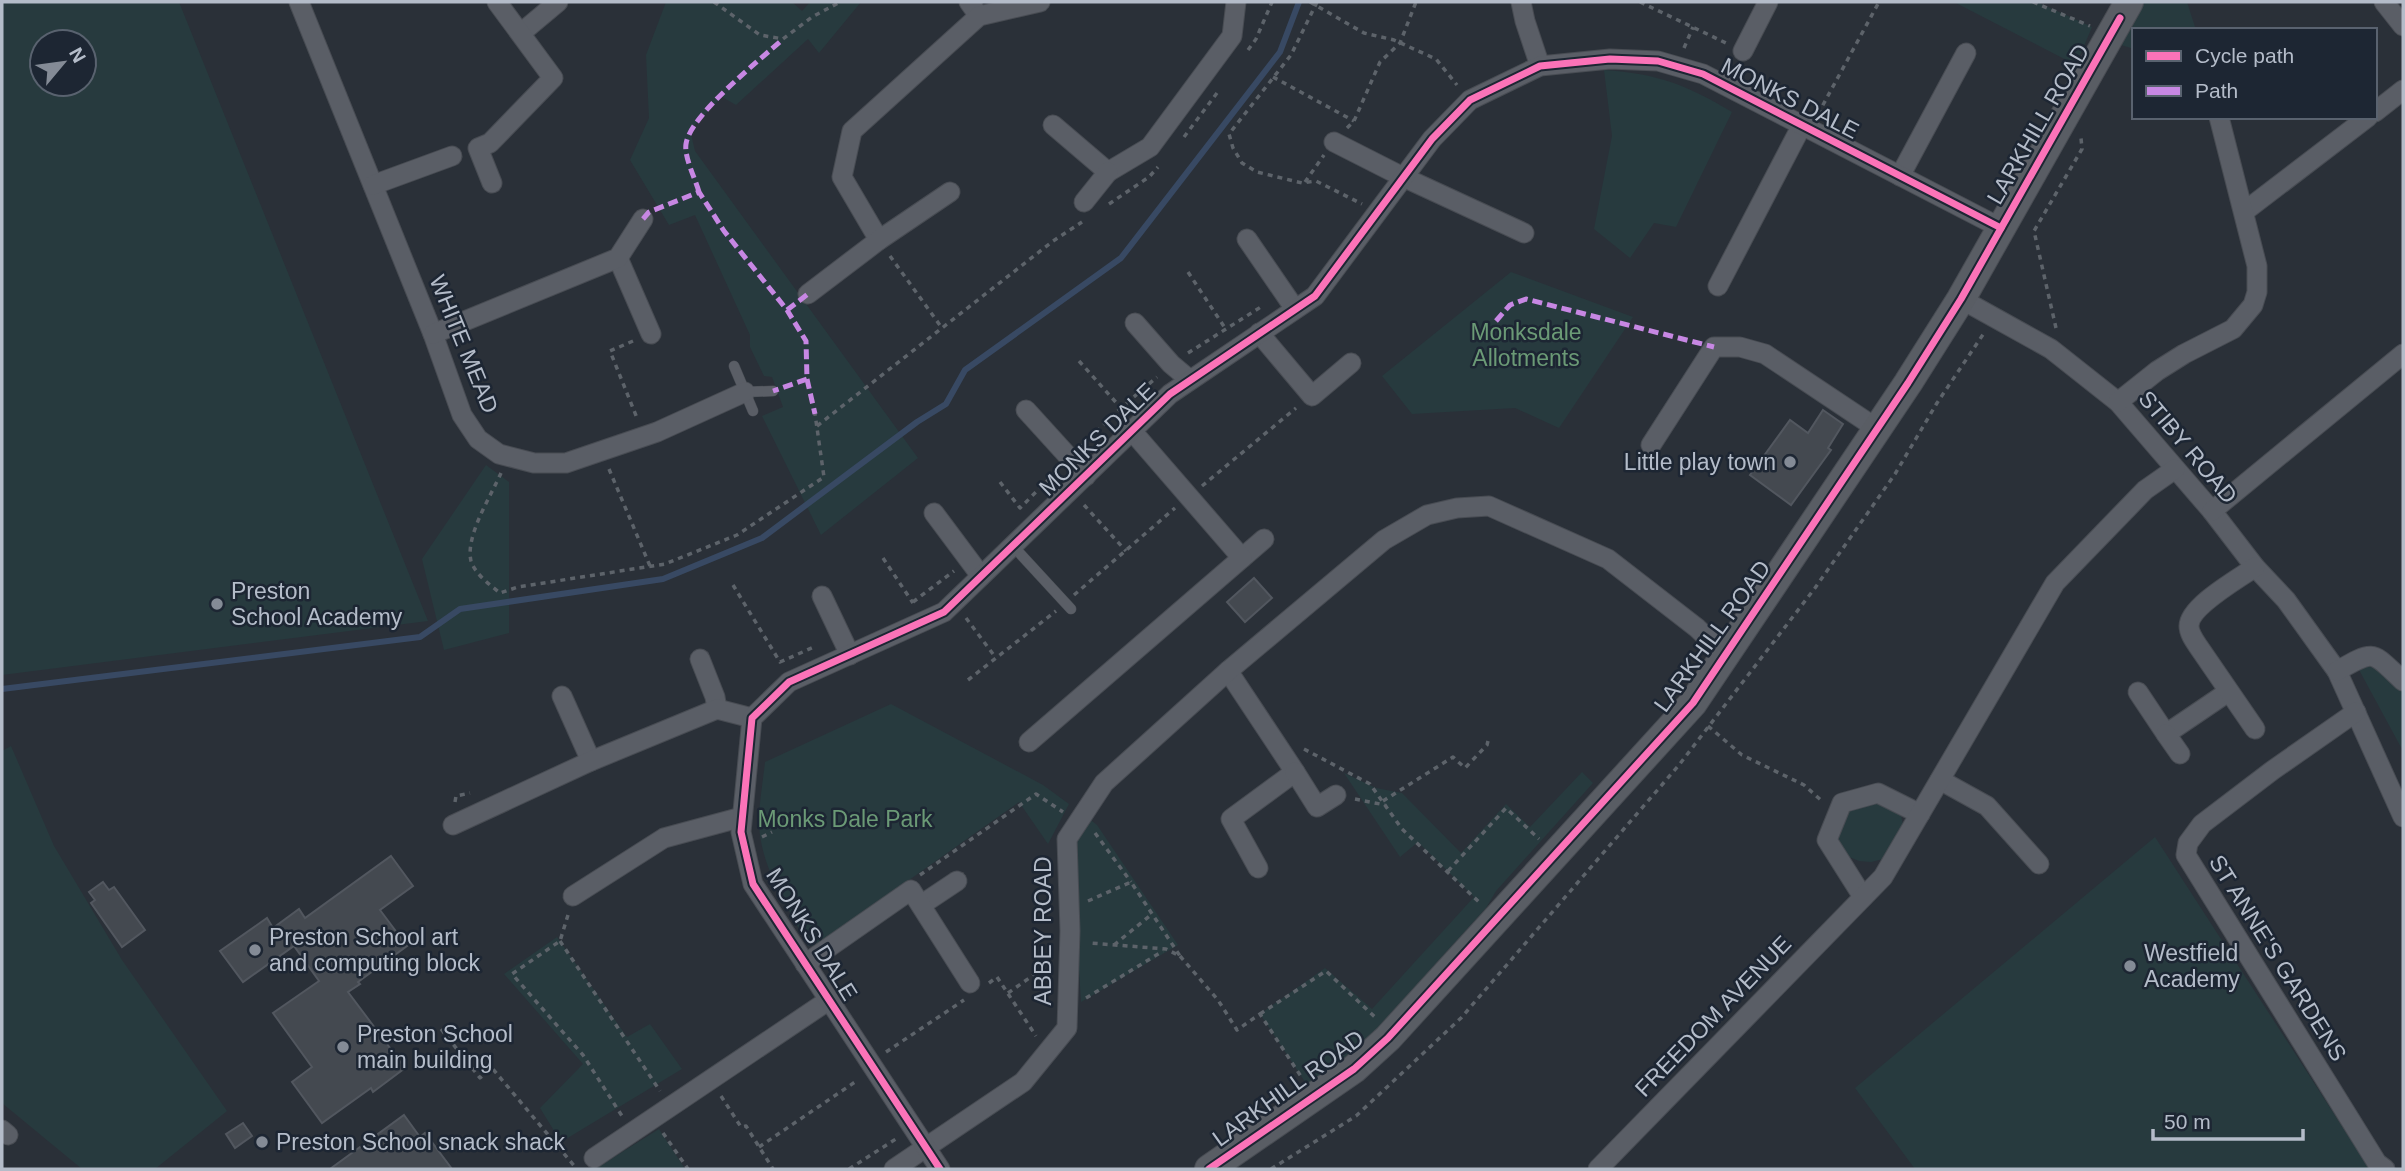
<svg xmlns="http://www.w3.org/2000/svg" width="2405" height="1171" font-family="Arial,sans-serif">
	<rect width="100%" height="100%" fill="#2a3038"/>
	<g fill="#273a3e" fill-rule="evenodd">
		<path d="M2 2H179L428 621 2 675ZM42 42H84V84H42Z"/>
		<polygon points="666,2 792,2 802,11 810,2 861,2 819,53 808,39 736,105 722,97 690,130 695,151 918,458 821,535 762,416 783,407 772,377 764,376 750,347 750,335 695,215 669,225 630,160 649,118 646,55"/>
		<polygon points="1954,2 2037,2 2092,27 2076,65"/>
		<polygon points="2145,2 2187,2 2196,30 2134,30 2134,49 2121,45"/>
		<path d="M1604 70C1658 74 1685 84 1732 112L1676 227 1654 223 1630 258 1594 229 1612 136Z"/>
		<polygon points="1511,272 1633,317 1559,428 1515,408 1412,414 1382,376"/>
		<polygon points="486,465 509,482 509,633 444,650 422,559"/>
		<polygon points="2362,663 2380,669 2403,691 2403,751 2357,666"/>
		<path d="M891 704 1043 785 1069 804 1048 844 1019 802 816 946H808C788 906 757 863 759 816 760 798 763 780 765 762Z"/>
		<polygon points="11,746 54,846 122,960 227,1111 155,1169 82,1169 2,1103 2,751"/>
		<polygon points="1582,772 1593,783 1496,891 1486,908 1315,1097 1260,1014 1325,968 1372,1009 1474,897 1418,842 1400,857 1344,773 1376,788 1402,793 1461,853 1506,804 1530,827"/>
		<polygon points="1865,792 1901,815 1903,825 1883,859 1871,862 1859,861 1847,856 1834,836 1836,812"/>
		<polygon points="1083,814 1097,825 1178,945 1081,1002 1071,843"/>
		<polygon points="2155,837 2369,1168 1915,1169 1855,1088"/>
		<polygon points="557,937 627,1037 650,1024 682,1069 561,1142 540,1108 583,1064 504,974"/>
		<polygon points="659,1129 685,1169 595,1169"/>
	</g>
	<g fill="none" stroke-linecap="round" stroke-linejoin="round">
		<polyline stroke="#384963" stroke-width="6" points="2,689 420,637 460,609 663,579 762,538 917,422 946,404 965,370 1121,258 1280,52 1299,2"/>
	</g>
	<g fill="#444950" stroke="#52575f" stroke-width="2">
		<polygon points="1823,410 1843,424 1828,448 1831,450 1791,505 1750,475 1790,420 1808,433"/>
		<polygon points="1254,578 1272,598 1245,622 1227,602"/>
		<polygon points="391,856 413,886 380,910 407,946 358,982 360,984 348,992 405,1068 373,1092 371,1088 322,1123 292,1082 312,1067 273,1013 319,981 294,946 243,982 220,951 267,918 273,928 299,909 305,918"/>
		<polygon points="103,882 109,890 114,887 145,930 122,947 91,903 95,900 89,892"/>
		<polygon points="404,1115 420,1137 425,1133 452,1169 330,1169"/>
		<polygon points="243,1123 252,1136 235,1148 226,1134"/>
	</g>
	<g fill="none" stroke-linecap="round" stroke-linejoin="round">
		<g stroke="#484c53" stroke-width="11">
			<g id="lane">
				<polyline points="734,366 753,411"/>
				<polyline points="745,392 773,391"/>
				<polyline points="1013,546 1071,609"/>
			</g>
		</g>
		<g stroke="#484c53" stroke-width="21">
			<g id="street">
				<polyline points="299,2 433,334 462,415 478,439 499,454 534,463 566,463 657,432 745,392"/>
				<polyline points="969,2 979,16"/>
				<polyline points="1521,2 1525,21 1540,66"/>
				<polyline points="2384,2 2403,26"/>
				<polyline points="521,33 558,2"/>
				<polyline points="1743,51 1768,2"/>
				<polyline points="2375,112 2403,90"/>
				<polyline points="1053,125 1108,172 1150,147 1232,36 1236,2"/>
				<polyline points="1334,142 1403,177 1524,233"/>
				<polyline points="1900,176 1966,53"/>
				<polyline points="492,183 478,148 490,143 553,78 497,2"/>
				<polyline points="373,185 452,156"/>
				<polyline points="1084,202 1108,172"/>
				<polyline points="2245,211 2368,117"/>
				<polyline points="1247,239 1295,309"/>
				<polyline points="879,240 842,177 852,131 979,16 1040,2"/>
				<polyline points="618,258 651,334"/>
				<polyline points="1718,286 1801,127"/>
				<polyline points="808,294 879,240 950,192"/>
				<polyline points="1961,299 2051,349 2118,402 2212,511 2255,567 2286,600 2337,671 2403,817"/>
				<polyline points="1135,323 1171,364 1190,380"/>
				<polyline points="1259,333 1312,396 1351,363"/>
				<polyline points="433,334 618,258 643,219"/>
				<polyline points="2118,402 2157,371 2184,354 2233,329 2253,305 2257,292 2257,266 2219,117"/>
				<polyline points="1026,410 1086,476"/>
				<polyline points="1651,445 1714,347 1740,347 1765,354 1879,430"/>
				<polyline points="2212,511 2403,354"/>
				<polyline points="934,513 981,576"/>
				<polyline points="1242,558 1264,539"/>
				<polyline points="822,596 850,655"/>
				<polyline points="700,659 715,697 717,709"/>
				<polyline points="1228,671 1295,772 1231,819 1258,868"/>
				<path d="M2337 671C2376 649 2371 651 2403 681"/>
				<polyline points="2138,692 2166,734 2228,692"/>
				<polyline points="562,696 591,761"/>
				<polyline points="2356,712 2273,770 2202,824 2188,843 2186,855 2377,1163 2385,1169"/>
				<path d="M2255 729 2198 646C2194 640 2189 633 2189 626 2189 606 2240 578 2255 567"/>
				<polyline points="2166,734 2180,754"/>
				<polyline points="1029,742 1242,558 1132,431"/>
				<polyline points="1295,772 1317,807 1336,795"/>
				<polyline points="1940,780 1987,806 2039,864"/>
				<polyline points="453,825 591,761 717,709 752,718"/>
				<polyline points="573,896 664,838 742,817"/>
				<polyline points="1863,897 1827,840 1842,803 1878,793 1920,814"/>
				<polyline points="921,905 957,881"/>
				<polyline points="805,964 911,890 970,983"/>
				<polyline points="2,1130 8,1135"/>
				<polyline points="594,1158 829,1000"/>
				<polyline points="894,1169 1023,1082 1067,1028 1070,931 1067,839 1104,783 1228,671 1384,540 1427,515 1457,508 1489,506 1608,559 1697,628 1725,655"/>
				<polyline points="940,1169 753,884 741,832 752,718 789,682 944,612 1170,394 1315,296 1432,139 1470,100 1540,66 1610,59 1658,61 1703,74 2001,228"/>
				<polyline points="1598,1169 1883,877 2055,583 2145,490 2175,469"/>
			</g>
		</g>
		<g stroke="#484c53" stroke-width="30">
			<polyline id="secondary" points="1209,1169 1354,1069 1388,1038 1693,703 1908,383 1961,299 2129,2"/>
		</g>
		<g stroke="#5d636a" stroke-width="3.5" stroke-dasharray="5 5" stroke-linecap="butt">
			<polyline points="714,2 760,35 783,39 812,17 840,2"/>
			<polyline points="1310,2 1364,33 1394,40 1436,59 1457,85"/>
			<polyline points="1317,2 1291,55 1229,134 1233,148 1242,163 1257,172 1302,183 1316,181 1362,204"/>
			<polyline points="1640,2 1726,43"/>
			<polyline points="2033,2 2090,26"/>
			<polyline points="1684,48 1693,27"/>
			<polyline points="1248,50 1256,39 1272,2"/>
			<polyline points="1273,77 1354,121"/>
			<polyline points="1818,114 1879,2"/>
			<polyline points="1347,128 1354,121 1380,62 1400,43 1416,2"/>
			<polyline points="1184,137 1217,93"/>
			<polyline points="1305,182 1324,155"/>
			<polyline points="1109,204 1149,177 1158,167"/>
			<polyline points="890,256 942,328"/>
			<polyline points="1188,272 1225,328"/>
			<polyline points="2056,328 2034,231 2082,149 2081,138"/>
			<polyline points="633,341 610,351 637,418"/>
			<polyline points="1188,353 1264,305"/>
			<polyline points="1079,361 1121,408 1157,377"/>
			<polyline points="817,426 1053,241 1082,222"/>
			<polyline points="1082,446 1121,408"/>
			<polyline points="609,469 650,566"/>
			<path d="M501 473C491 496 465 536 471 561 475 574 490 585 500 593L518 587 665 564 737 535 824 477 815 414"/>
			<polyline points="1000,482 1020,508 1057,471"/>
			<polyline points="1202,486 1296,408"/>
			<polyline points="1084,505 1126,551"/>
			<polyline points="883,558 913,603"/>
			<polyline points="733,585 780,662 814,647"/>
			<polyline points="1074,595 1175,508"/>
			<polyline points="913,602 954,571"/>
			<polyline points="966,618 996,658"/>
			<polyline points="968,680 1056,611"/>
			<polyline points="1708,726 1742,755 1804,785 1823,802"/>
			<polyline points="1304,749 1370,784 1402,829 1480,903"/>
			<polyline points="1355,799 1385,805"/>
			<polyline points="1383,801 1453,757 1465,768 1487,745 1488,741"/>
			<polyline points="455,802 456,796 470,793"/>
			<polyline points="1095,833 1131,882"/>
			<polyline points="762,837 772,832"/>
			<polyline points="1448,871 1506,808 1539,839"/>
			<polyline points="920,875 1036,794 1063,812"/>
			<polyline points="1088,901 1131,882 1180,956 1166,949 1090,943"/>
			<polyline points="568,915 560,941 512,974 583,1055 622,1116"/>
			<polyline points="560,941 660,1091"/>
			<polyline points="1114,945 1152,914"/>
			<polyline points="1180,956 1218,1000 1237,1030 1260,1014 1302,1078"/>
			<polyline points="989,983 997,977 1036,1036"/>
			<polyline points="1008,993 1049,964"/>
			<polyline points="1086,998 1163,951"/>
			<polyline points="1260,1014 1326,971 1377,1019"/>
			<polyline points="441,1029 480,1078 492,1068 576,1168"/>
			<polyline points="886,1052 964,1000"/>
			<polyline points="721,1096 741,1127 746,1126 773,1169"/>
			<polyline points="663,1133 688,1169"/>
			<polyline points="759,1147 858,1080"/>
			<polyline points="849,1169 899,1137"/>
			<polyline points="1271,1169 1356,1116 1461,1018 1679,765 1815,588 1895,474 1937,403 1984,333"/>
		</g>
		<use href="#lane" stroke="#5a5e66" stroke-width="10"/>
		<use href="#street" stroke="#5a5e66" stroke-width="19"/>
		<use href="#secondary" stroke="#595d64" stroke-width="28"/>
		<g stroke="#c787e3" stroke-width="5" stroke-dasharray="10 5" stroke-linecap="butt">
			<path d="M699 192C695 178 684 157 686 144 690 115 760 60 783 39"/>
			<polyline points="643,219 649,212 699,192 724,231 787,310 806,341 807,379 773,391"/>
			<polyline points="787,310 808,294"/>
			<polyline points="1496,321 1510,305 1526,299 1714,347"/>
			<polyline points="807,379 815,414"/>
		</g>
		<g stroke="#1d2633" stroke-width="11">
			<g id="cycleway">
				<polyline points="940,1169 753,884 741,832 752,718 789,682 944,612 1170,394 1315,296 1432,139 1470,100 1540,66 1610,59 1658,61 1703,74 2001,228"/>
				<polyline points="1209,1169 1354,1069 1388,1038 1693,703 1908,383 1961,299 2120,18"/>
			</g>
		</g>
		<use href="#cycleway" stroke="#fb73b8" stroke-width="7"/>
	</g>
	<g fill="#848b96" stroke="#1d2633" stroke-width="2.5">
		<circle cx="1790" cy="462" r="7"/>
		<circle cx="217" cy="604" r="7"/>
		<circle cx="255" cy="950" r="7"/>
		<circle cx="2130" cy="966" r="7"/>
		<circle cx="343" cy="1047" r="7"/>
		<circle cx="262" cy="1142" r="7"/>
	</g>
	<g text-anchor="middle" stroke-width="5" stroke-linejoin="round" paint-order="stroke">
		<g font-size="23" fill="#b4bcc9" stroke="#1d2633">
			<text transform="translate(1790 98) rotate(27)" y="8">MONKS DALE</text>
			<text transform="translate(2038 124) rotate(-60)" y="8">LARKHILL ROAD</text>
			<text transform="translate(464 344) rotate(68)" y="8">WHITE MEAD</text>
			<text transform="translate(1097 439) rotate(-44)" y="8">MONKS DALE</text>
			<text transform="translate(2188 447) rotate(50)" y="8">STIBY ROAD</text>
			<text transform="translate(1712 636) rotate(-54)" y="8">LARKHILL ROAD</text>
			<text transform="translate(1043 931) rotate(-90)" y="8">ABBEY ROAD</text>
			<text transform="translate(812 934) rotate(58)" y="8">MONKS DALE</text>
			<text transform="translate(2278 958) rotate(58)" y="8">ST ANNE'S GARDENS</text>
			<text transform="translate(1713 1016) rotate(-46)" y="8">FREEDOM AVENUE</text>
			<text transform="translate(1288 1088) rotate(-36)" y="8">LARKHILL ROAD</text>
		</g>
		<g font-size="23" fill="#6b9a76" stroke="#1d2633">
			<text x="1526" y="340">Monksdale<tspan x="1526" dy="26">Allotments</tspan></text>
			<text x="845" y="827">Monks Dale Park</text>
		</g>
		<g font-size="23" fill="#b4bcc9" stroke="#1d2633" text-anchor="start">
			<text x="1776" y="470" text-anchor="end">Little play town</text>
			<text x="231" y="599">Preston<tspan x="231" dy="26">School Academy</tspan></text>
			<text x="269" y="945">Preston School art<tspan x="269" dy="26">and computing block</tspan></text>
			<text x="2144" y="961">Westfield<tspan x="2144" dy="26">Academy</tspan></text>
			<text x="357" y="1042">Preston School<tspan x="357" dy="26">main building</tspan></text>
			<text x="276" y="1150">Preston School snack shack</text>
		</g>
	</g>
	<rect width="2405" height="1171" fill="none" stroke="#b4bcc9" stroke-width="7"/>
	<rect x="2132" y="28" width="245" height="91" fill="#1d2633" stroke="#59626f" stroke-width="2"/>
	<rect x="2146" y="51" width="35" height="10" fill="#fb73b8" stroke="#59626f" stroke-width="2"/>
	<text x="2195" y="63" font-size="21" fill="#b4bcc9">Cycle path</text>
	<rect x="2146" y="86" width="35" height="10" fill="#c787e3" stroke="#59626f" stroke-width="2"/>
	<text x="2195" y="98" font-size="21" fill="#b4bcc9">Path</text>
	<g transform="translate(63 63) rotate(61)"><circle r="33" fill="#1d2633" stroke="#59626f" stroke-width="2"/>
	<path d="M0-5L12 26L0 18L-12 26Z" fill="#848b96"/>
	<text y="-10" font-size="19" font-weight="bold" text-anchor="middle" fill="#b4bcc9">N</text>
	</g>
	<path d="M2153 1129v10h150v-10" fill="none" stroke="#b4bcc9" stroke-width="3.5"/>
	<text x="2164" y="1129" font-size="21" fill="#b4bcc9" stroke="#1d2633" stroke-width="5" paint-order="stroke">50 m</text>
</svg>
